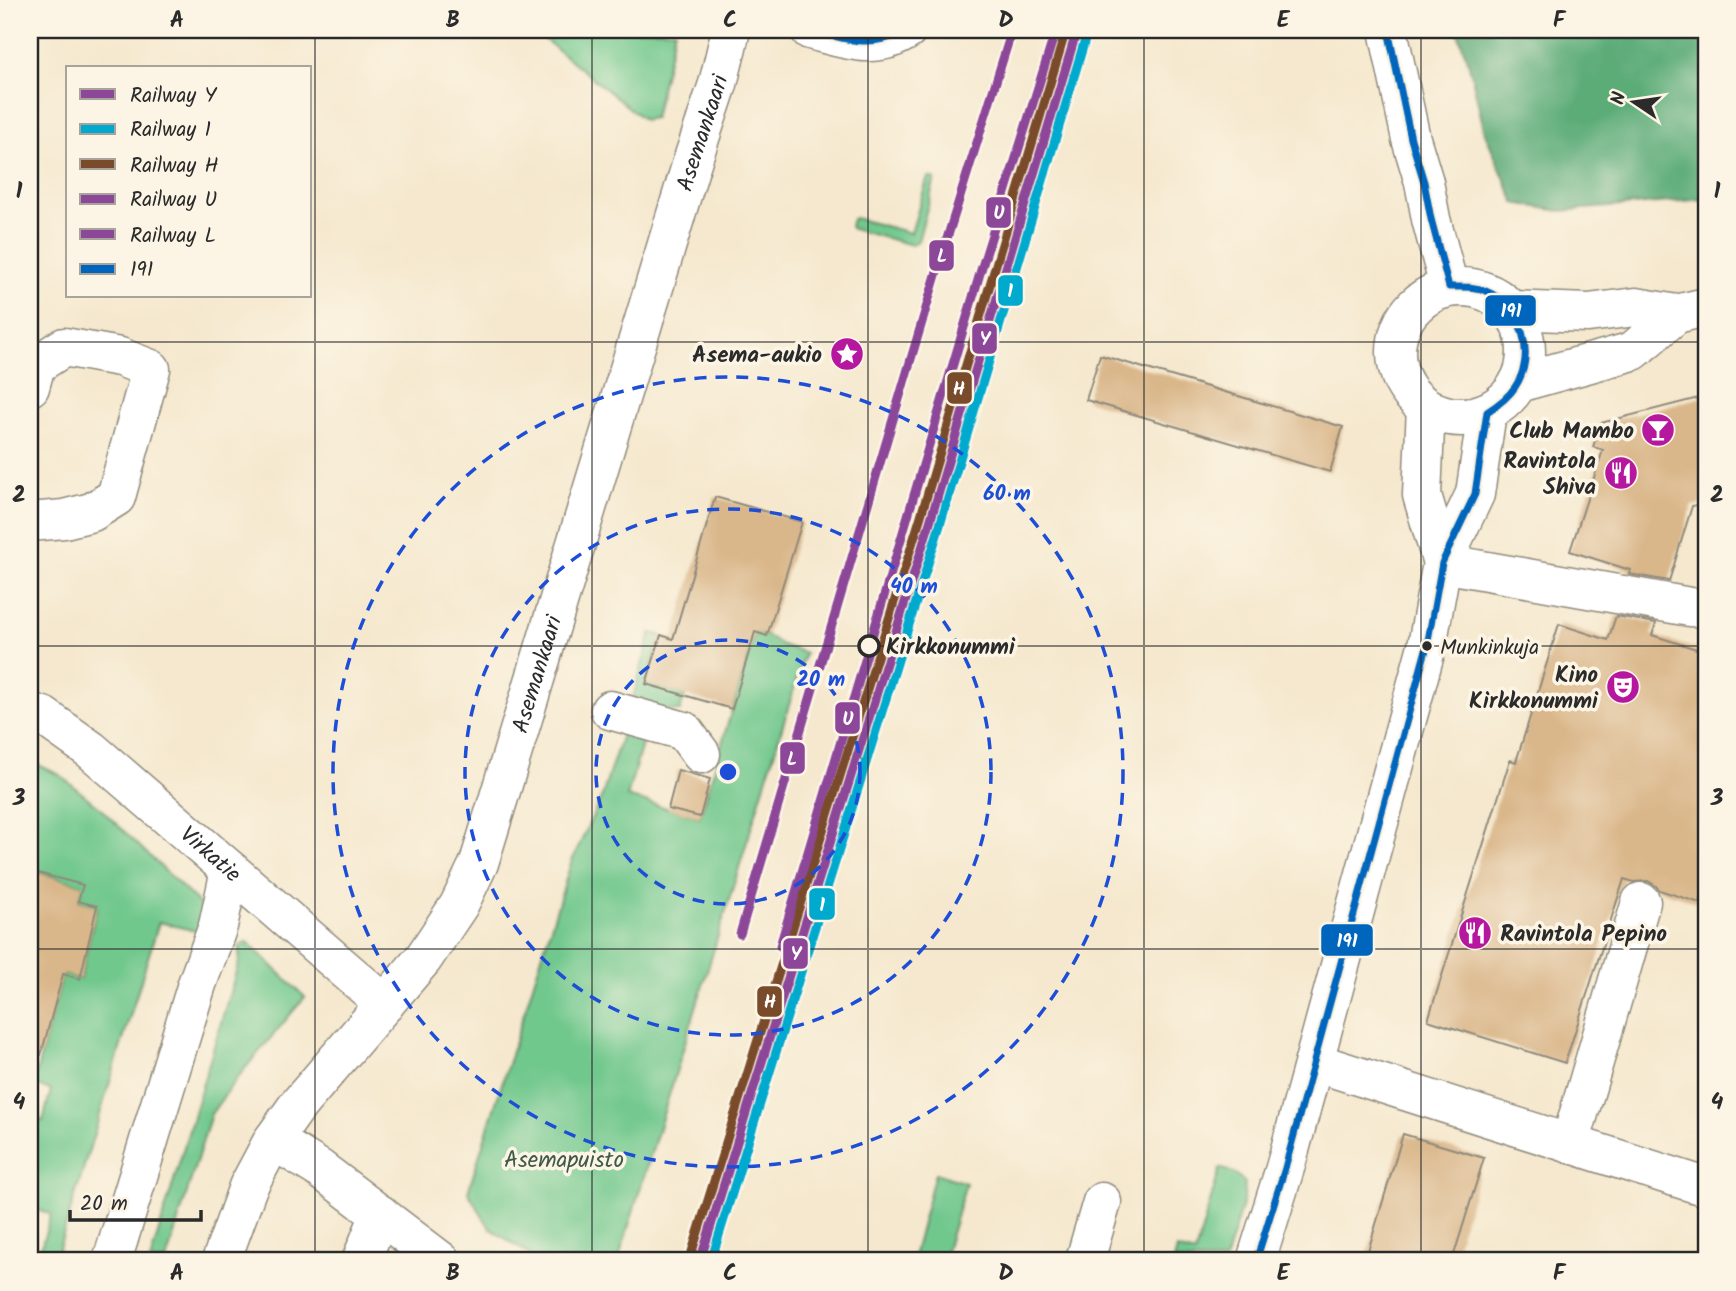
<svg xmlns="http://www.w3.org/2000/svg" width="1736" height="1291" font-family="Kalam,sans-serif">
	<rect width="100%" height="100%" fill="#fcf5e5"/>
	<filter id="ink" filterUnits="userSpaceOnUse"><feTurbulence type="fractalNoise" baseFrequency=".0143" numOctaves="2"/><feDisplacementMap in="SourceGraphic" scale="14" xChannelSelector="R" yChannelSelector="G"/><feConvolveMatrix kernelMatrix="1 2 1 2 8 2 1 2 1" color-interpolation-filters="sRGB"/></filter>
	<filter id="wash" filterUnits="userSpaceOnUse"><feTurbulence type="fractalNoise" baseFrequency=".00686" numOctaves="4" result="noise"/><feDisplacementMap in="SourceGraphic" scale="28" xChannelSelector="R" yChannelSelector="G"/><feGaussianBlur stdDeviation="1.57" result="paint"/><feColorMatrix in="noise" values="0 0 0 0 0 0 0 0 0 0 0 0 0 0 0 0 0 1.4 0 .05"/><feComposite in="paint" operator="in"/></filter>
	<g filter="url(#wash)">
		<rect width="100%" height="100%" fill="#f5e8ce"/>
		<g fill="#71c88d" stroke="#4e7a5c" stroke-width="2">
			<polygon points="533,30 675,30 654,118 644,120"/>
			<polygon points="928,177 935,179 918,241 912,245 852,229 850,226 852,219 855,218 911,233"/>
			<polygon points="755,632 767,636 782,645 805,653 618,1261 539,1261 490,1228 468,1192 571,863 602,796 625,725 644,737 627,797 700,817"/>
			<polygon points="651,633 661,635 646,683 685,695 680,711 630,708"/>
			<polygon points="30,761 60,775 100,808 215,919 204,933 159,922 55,1261 37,1261 51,1214 30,1208 30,1118 43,1121 51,1090 33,1085 63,974 80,979 97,907 78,901 82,885 30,870"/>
			<polygon points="247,942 305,997 237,1078 211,1114 166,1261 150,1261 239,962 239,946"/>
			<polygon points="1220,1168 1236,1174 1245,1183 1244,1198 1225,1261 1174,1261 1177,1249 1195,1254"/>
			<polygon points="935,1173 966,1183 943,1261 912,1261"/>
		</g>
		<polygon fill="#5cac78" stroke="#446c52" stroke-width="2" points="1457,30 1706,30 1706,199 1559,211 1515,203 1485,133 1469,65"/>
		<g id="blocks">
			<g fill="#dab78b">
				<polygon points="1100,355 1343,427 1330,472 1086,400"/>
				<polygon points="1706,396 1706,503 1692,506 1669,581 1629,574 1630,570 1570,551 1603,450 1593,447 1601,423"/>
				<polygon points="715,497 802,522 767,636 755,632 732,709 646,684 661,635 673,639"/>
				<polygon points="1616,616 1656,623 1652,635 1706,652 1706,882 1700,903 1659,890 1656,886 1648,881 1634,882 1624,879 1565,1063 1428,1020 1510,760 1516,762 1559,624 1608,640"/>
				<polygon points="678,770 710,779 700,817 668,809"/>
				<polygon points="30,871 83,885 78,901 97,906 80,979 63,974 41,1055 30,1054"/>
				<polygon points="1403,1134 1484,1158 1452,1261 1365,1261"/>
			</g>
		</g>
	</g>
	<g filter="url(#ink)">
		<use href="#blocks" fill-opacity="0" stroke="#908a7c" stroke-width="2"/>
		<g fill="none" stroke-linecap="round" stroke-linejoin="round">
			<g stroke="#908a7c" stroke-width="41">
				<g id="minor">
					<path d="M810 30C845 39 875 52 908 30"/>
					<polyline points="1388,30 1411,139 1424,182 1431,219 1449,287"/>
					<circle cx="1461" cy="352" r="65"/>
					<polyline points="30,387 36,365 64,347 120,357 151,369 116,497 92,512 64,519 30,522"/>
					<polyline points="1426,407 1422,495 1442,563"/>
					<polyline points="1442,563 1690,607 1706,608"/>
					<polyline points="610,710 684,731 701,754"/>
					<path id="s1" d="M30 712 43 716 91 750 385 1004"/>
					<polyline points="1314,1062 1706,1187"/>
					<polyline points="273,1140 320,1169 441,1261"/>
					<polyline points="1570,1144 1641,902"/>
					<polyline points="1085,1260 1102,1202"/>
					<polyline points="112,1261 197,984 218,926 230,870"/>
					<path id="s2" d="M221 1261 248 1187 273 1140 298 1105 423 959 459 905 479 863 692 162 718 84 731 30"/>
					<polyline points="361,1261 380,1214"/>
					<polyline points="1256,1261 1285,1168 1427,646 1442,563 1475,494 1487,412"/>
				</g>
			</g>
			<g stroke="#908a7c" stroke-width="41">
				<g id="major">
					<polyline points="1512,310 1588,313 1636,307 1676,314 1706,307"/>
					<polyline points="1518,383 1633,351 1676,314"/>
				</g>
			</g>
			<use href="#minor" stroke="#fff" stroke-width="38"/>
			<use href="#major" stroke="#fff" stroke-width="38"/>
			<g stroke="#fcf5e5" stroke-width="12">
				<g id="bus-1">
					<path d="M810 30C846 40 873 49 908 30"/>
					<path d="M1256 1261 1285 1168 1427 646 1442 563 1475 494 1487 412C1498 405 1508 398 1515 387 1537 355 1522 306 1486 291 1474 286 1462 287 1449 287L1431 219 1424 182 1411 139 1388 30"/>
				</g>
			</g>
			<use href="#bus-1" stroke="#0065bd" stroke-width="7"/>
			<g stroke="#fcf5e5" stroke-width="14">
				<polyline id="rail-1" points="700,1261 930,522 1077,30"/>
			</g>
			<g stroke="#fcf5e5" stroke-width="14">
				<polyline id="rail-2" points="711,1261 940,525 1087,33"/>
			</g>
			<g stroke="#fcf5e5" stroke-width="14">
				<polyline id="rail-3" points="690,1258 920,519 1066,30"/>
			</g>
			<g stroke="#fcf5e5" stroke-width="14">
				<polyline id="rail-4" points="780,946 981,270 1054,36"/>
			</g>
			<g stroke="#fcf5e5" stroke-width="14">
				<polyline id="rail-5" points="740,934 941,258 1012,30"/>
			</g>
			<use href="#rail-1" stroke="#8c4799" stroke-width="9"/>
			<use href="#rail-2" stroke="#00a9ce" stroke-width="9"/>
			<use href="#rail-3" stroke="#7a4b2a" stroke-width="9"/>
			<use href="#rail-4" stroke="#8c4799" stroke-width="9"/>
			<use href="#rail-5" stroke="#8c4799" stroke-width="9"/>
		</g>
	</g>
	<path fill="none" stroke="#2b2b2b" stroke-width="2" stroke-opacity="0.55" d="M315 30V1261M592 30V1261M868 30V1261M1144 30V1261M1421 30V1261M30 342H1706M30 646H1706M30 949H1706"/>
	<g fill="none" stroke="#1d4ed8" stroke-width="3.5" stroke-dasharray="12 9">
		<circle cx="728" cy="772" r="132"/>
		<circle cx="728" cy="772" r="263"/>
		<circle cx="728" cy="772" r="395"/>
	</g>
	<defs>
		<g id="sight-disc" transform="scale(1.75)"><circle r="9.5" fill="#b5179e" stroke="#fcf5e5"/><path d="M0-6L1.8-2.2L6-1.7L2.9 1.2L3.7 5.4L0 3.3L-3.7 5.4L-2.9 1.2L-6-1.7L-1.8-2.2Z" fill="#fff"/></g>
		<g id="bar-disc" transform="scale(1.75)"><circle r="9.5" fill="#b5179e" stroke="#fcf5e5"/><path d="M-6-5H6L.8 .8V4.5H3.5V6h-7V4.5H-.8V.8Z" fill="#fff"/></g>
		<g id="restaurant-disc" transform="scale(1.75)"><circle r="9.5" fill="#b5179e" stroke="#fcf5e5"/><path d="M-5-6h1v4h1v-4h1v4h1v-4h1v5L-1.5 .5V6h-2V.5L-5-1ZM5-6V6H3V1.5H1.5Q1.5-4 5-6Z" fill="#fff"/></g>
		<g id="theatre-disc" transform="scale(1.75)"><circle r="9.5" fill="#b5179e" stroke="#fcf5e5"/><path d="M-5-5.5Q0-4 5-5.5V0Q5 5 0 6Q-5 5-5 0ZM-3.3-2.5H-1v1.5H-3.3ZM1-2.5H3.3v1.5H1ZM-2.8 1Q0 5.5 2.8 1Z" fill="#fff"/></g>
	</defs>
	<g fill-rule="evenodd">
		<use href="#sight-disc" x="847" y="354"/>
		<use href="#bar-disc" x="1658" y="430"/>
		<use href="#restaurant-disc" x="1621" y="473"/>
		<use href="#theatre-disc" x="1623" y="687"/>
		<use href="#restaurant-disc" x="1475" y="933"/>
	</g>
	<circle fill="#fcf5e5" stroke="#2b2b2b" stroke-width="3.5" cx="869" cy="646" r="10"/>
	<circle fill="#2b2b2b" stroke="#fcf5e5" stroke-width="2.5" cx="1427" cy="646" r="6"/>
	<g text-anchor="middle" stroke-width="7" stroke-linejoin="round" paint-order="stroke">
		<g font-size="21" fill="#2b2b2b" stroke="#fcf5e5" text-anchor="start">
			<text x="1440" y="654">Munkinkuja</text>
		</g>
		<g font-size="23" fill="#2b2b2b" stroke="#fcf5e5">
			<text dy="8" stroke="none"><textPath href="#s2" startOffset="1242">Asemankaari</textPath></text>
			<text dy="8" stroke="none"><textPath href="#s2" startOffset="676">Asemankaari</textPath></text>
			<text dy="8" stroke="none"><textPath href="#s1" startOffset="231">Virkatie</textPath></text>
		</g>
		<g font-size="23" font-weight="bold" fill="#2b2b2b" stroke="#fcf5e5" text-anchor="end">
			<text x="822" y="362">Asema-aukio</text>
			<text x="1634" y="438">Club Mambo</text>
			<text x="1596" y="468">Ravintola<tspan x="1596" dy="26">Shiva</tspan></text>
			<text x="1598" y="682">Kino<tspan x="1598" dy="26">Kirkkonummi</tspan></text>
			<text x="1500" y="941" text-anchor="start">Ravintola Pepino</text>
		</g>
		<g font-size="23" font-weight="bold" fill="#2b2b2b" stroke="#fcf5e5" text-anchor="start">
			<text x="886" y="654">Kirkkonummi</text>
		</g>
		<g font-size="23" fill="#405a48" stroke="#fcf5e5">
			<text x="564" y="1167">Asemapuisto</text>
		</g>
	</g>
	<circle cx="728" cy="772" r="10" fill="#1d4ed8" stroke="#fcf5e5" stroke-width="3.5"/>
	<g font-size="21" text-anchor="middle" font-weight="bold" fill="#1d4ed8" stroke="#fcf5e5" stroke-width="7" stroke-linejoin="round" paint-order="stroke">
		<text x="1007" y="500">60 m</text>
		<text x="914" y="593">40 m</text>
		<text x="821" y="686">20 m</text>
	</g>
	<g stroke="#fcf5e5" stroke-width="2.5">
		<rect x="985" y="196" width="27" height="33" rx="7" fill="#8c4799"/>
		<rect x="928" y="239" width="27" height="33" rx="7" fill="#8c4799"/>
		<rect x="997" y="274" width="27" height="33" rx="7" fill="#00a9ce"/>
		<rect x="1484" y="294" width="53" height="33" rx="7" fill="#0065bd"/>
		<rect x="971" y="322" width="27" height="33" rx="7" fill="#8c4799"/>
		<rect x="946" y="371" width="27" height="34" rx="7" fill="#7a4b2a"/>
		<rect x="834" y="701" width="27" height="34" rx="7" fill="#8c4799"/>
		<rect x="779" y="741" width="27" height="34" rx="7" fill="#8c4799"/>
		<rect x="808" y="887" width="28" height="34" rx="7" fill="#00a9ce"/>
		<rect x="1320" y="923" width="54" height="34" rx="7" fill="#0065bd"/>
		<rect x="782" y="937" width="27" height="33" rx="7" fill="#8c4799"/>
		<rect x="756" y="985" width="27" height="33" rx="7" fill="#7a4b2a"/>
	</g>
	<g font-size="19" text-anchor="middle" font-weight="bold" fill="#fff">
		<text x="999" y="219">U</text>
		<text x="942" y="262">L</text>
		<text x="1010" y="297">1</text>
		<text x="1511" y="317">191</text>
		<text x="985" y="345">Y</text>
		<text x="959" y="395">H</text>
		<text x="848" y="725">U</text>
		<text x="792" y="765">L</text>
		<text x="822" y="911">1</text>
		<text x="1347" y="947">191</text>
		<text x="796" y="960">Y</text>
		<text x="770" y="1008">H</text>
	</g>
	<rect width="1736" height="1291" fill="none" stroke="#fcf5e5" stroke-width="77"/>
	<rect x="66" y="66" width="245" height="231" fill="#fcf5e5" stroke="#a8a49b" stroke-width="2"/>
	<rect x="80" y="89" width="35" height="10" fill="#8c4799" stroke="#a8a49b" stroke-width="2"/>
	<text x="130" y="102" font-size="21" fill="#2b2b2b">Railway Y</text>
	<rect x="80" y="124" width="35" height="10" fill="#00a9ce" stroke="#a8a49b" stroke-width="2"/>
	<text x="130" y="136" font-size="21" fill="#2b2b2b">Railway 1</text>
	<rect x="80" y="159" width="35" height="10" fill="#7a4b2a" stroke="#a8a49b" stroke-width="2"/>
	<text x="130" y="172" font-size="21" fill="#2b2b2b">Railway H</text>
	<rect x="80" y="194" width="35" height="10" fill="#8c4799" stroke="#a8a49b" stroke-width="2"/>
	<text x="130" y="206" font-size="21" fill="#2b2b2b">Railway U</text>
	<rect x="80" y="229" width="35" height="10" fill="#8c4799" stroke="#a8a49b" stroke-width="2"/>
	<text x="130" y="242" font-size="21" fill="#2b2b2b">Railway L</text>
	<rect x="80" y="264" width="35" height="10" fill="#0065bd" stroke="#a8a49b" stroke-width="2"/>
	<text x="130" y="276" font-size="21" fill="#2b2b2b">191</text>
	<g transform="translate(1634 102) rotate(283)" stroke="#fcf5e5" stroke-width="5" paint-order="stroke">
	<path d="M0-5L12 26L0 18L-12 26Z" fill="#2b2b2b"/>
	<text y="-10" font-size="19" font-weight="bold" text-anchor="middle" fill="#2b2b2b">N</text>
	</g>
	<path d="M70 1210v10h131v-10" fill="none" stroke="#2b2b2b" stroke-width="3.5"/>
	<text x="80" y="1210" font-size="21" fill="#2b2b2b" stroke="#fcf5e5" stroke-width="5" paint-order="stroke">20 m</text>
	<rect x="38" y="38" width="1660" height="1214" fill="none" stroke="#2b2b2b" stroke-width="2.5"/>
	<g font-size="23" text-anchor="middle" font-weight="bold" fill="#2b2b2b">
		<text x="177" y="27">A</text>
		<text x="453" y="27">B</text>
		<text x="730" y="27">C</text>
		<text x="1006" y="27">D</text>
		<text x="1283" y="27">E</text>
		<text x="1559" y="27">F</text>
		<text x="19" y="198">1</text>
		<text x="1717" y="198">1</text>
		<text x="19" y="502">2</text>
		<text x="1717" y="502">2</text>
		<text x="19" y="805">3</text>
		<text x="1717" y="805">3</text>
		<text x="19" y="1109">4</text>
		<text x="1717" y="1109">4</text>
		<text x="177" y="1280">A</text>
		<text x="453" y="1280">B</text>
		<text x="730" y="1280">C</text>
		<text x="1006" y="1280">D</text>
		<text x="1283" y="1280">E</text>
		<text x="1559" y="1280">F</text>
	</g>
</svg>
